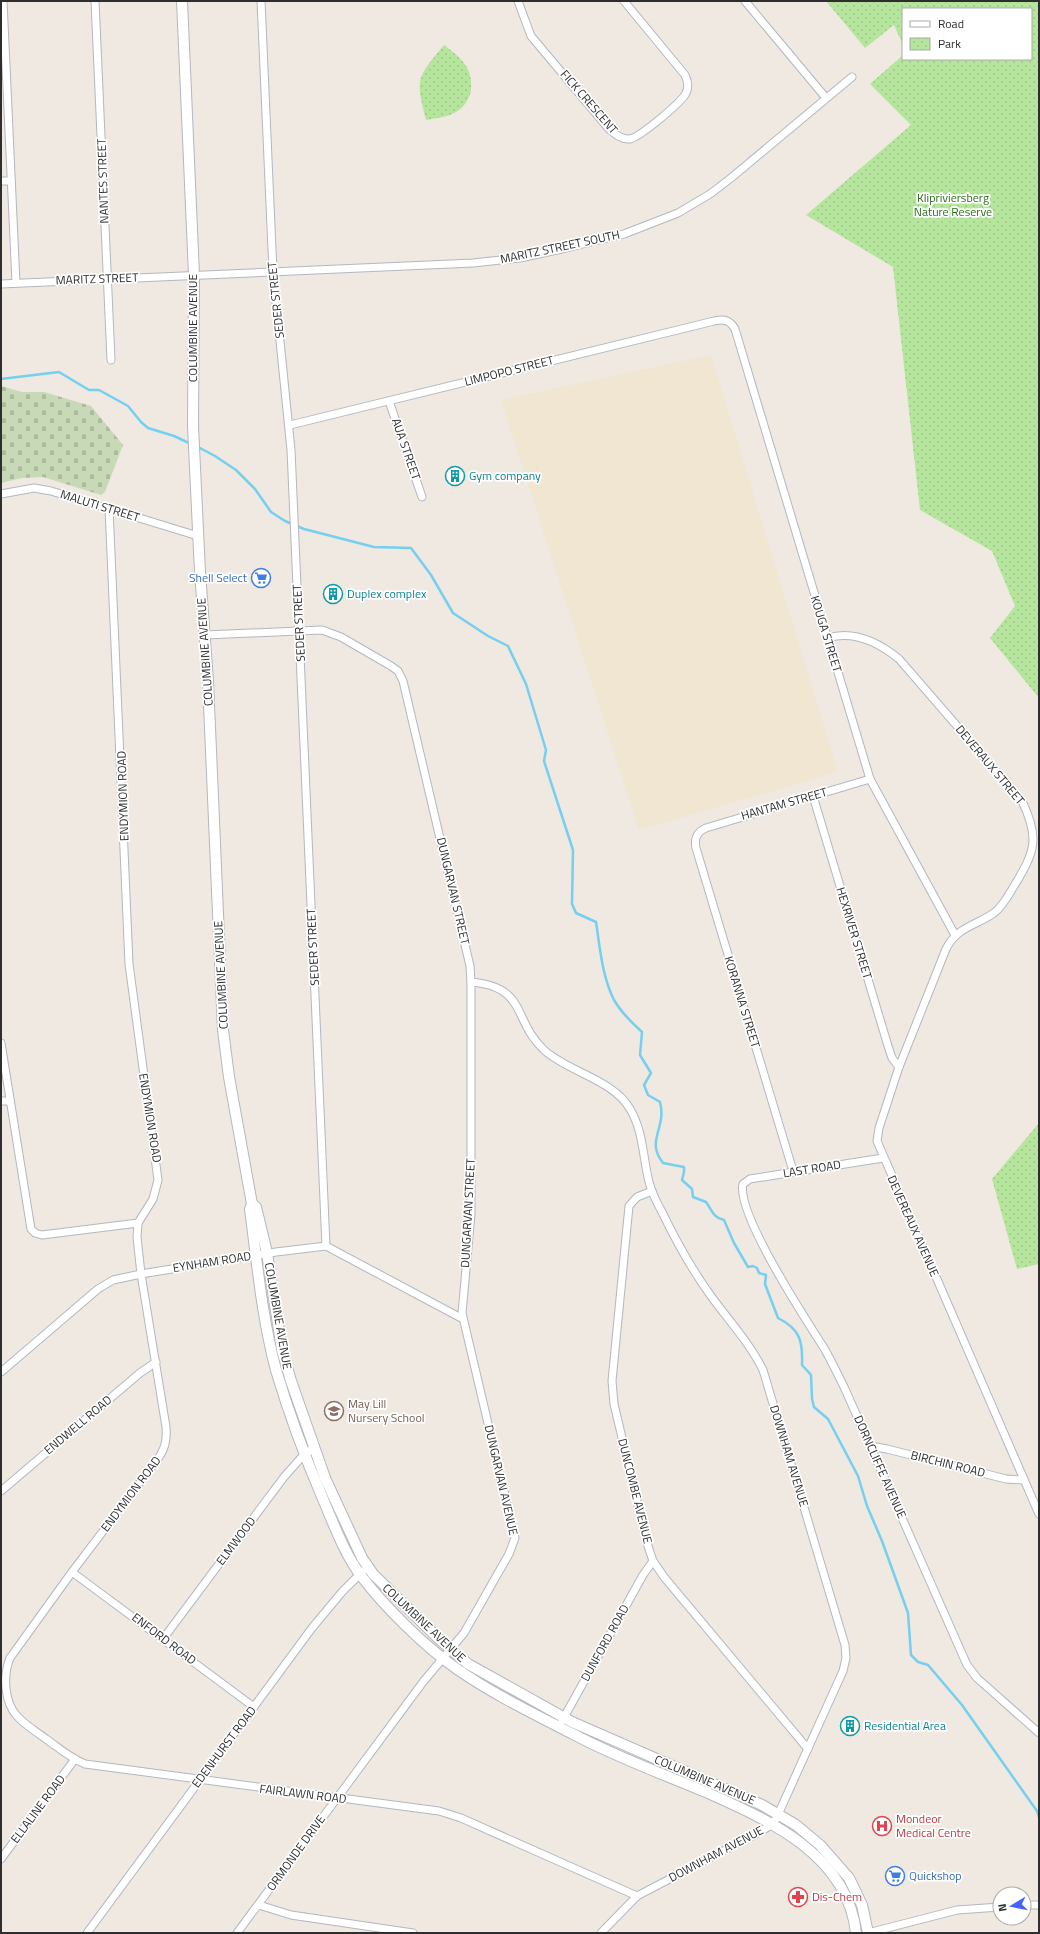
<svg xmlns="http://www.w3.org/2000/svg" width="1040" height="1934" font-family="'Titillium Web',sans-serif">
	<defs>
		<pattern id="cemetery-stones" width="16" height="16" patternUnits="userSpaceOnUse"><rect width="16" height="16" fill="#c8d9b8"/><path d="M2 7V4a2 2 0 0 1 4 0v3zM10 15v-3a2 2 0 0 1 4 0v3z" fill="#acbb9e"/></pattern>
		<pattern id="park-dots" width="8" height="8" patternUnits="userSpaceOnUse"><rect width="8" height="8" fill="#b6e59e"/><path d="M2 2h.1M6 6h.1" fill="none" stroke="#9dc588" stroke-width="1.8" stroke-linecap="round"/></pattern>
	</defs>
	<rect width="100%" height="100%" fill="#efe9e1"/>
	<polygon fill="#f0e6d1" points="711,355 838,772 639,830 501,400"/>
	<polygon fill="url(#cemetery-stones)" points="1,386 22,392 44,392 91,406 123,445 105,492 101,495 43,477 22,478 1,483"/>
	<g fill="url(#park-dots)">
		<polygon points="826,1 1039,1 1039,698 990,638 1015,606 992,551 920,510 893,267 806,215 911,125 870,84 903,55 903,59 1031,59 1031,9 903,9 903,45 894,25 865,48"/>
		<path d="M444 45C461 58 473 67 471 90 470 97 465 106 459 110 450 117 437 118 426 120 415 77 417 78 444 45Z"/>
		<polygon points="1039,1123 1039,1264 1017,1269 992,1179"/>
	</g>
	<g fill="none" stroke-linecap="round" stroke-linejoin="round">
		<g stroke="#75cff0" stroke-width="2.5">
			<polyline points="1,379 59,372 89,390 99,390 128,406 141,422 148,428 174,436 191,444"/>
			<path d="M198 447 215 456 236 470 255 489 271 512 285 521 304 529 374 547 411 548 431 575 453 613 488 636 508 646 526 684 546 750 544 761 573 850 572 904 576 913 596 922C600 948 602 976 614 1000 621 1012 632 1023 642 1032L640 1055 651 1073 644 1085 648 1095 660 1102C667 1129 645 1140 663 1163L684 1167V1172L682 1180 692 1189 693 1197 706 1202C712 1210 713 1218 724 1220L734 1243 748 1267 753 1266 757 1268 759 1273 766 1275 765 1284 778 1318C800 1329 803 1341 802 1365L811 1375 812 1399 814 1407 828 1419 858 1476 867 1506 882 1541 908 1613 911 1655 918 1662 928 1665 962 1705 1037 1811 1039 1817"/>
		</g>
		<g stroke="#b4b7c1" stroke-width="9">
			<g id="street">
				<polyline points="3,1 16,283"/>
				<polyline points="95,1 111,360"/>
				<polyline points="261,1 273,272 291,450 326,1246"/>
				<path d="M518 1 531 36 609 129C615 134 622 140 630 139 640 137 682 102 686 93 689 87 688 81 685 75L624 1"/>
				<polyline points="745,1 826,98"/>
				<polyline points="1,181 11,181"/>
				<polyline points="1,284 473,263 520,258 562,249 624,234 678,213 710,194 731,178 852,77"/>
				<polyline points="389,401 422,497"/>
				<path d="M290 425 710 322C721 319 729 318 735 329L870 779 955 935"/>
				<polyline points="1,494 34,488 51,491 198,536"/>
				<path d="M109 508 129 964 158 1180 153 1199 138 1223 137 1237 141 1274 166 1427C167 1441 165 1449 157 1460L72 1572 10 1658C3 1675 4 1702 17 1716 25 1725 37 1732 46 1739 59 1748 70 1758 85 1764L439 1811 461 1818 637 1896"/>
				<polyline points="205,635 322,630 341,637 391,666 398,671 403,681 470,966 471,982 471,1214 462,1313 515,1538 509,1554 464,1633 423,1682 237,1933"/>
				<path d="M828 638C854 630 878 642 899 659L1022 801C1040 838 1035 852 1014 886 1008 896 1003 906 994 913 975 926 957 927 946 949L899 1067 879 1128 877 1141 1039 1514"/>
				<polyline points="813,796 888,1046 892,1058 899,1067"/>
				<path d="M471 982C528 987 512 1020 544 1050 568 1072 614 1080 630 1109 643 1130 643 1158 649 1182 652 1193 657 1203 662 1212 676 1241 692 1270 711 1296 729 1321 749 1342 763 1370L845 1645 846 1658 843 1671 776 1819 768 1827 756 1834 637 1896 601 1933"/>
				<polyline points="1,1043 31,1229 35,1233 42,1235 138,1223"/>
				<polyline points="1,1101 10,1101"/>
				<path d="M883 1158 750 1179 743 1184C736 1213 806 1320 824 1348 832 1362 838 1375 845 1389L967 1665 977 1678 1039 1733"/>
				<path d="M793 1171 696 848C694 838 697 832 706 828L870 779"/>
				<polyline points="652,1191 637,1197 629,1206 612,1381 614,1404 647,1543 653,1561 664,1577 808,1749"/>
				<polyline points="1,1372 98,1289 113,1280 141,1274 276,1252 326,1246 463,1319"/>
				<polyline points="871,1446 887,1449 1006,1479 1024,1480"/>
				<polyline points="1,1491 140,1373 156,1362"/>
				<polyline points="72,1572 254,1707"/>
				<polyline points="163,1639 284,1477 300,1459 313,1448"/>
				<polyline points="562,1721 643,1575 653,1561"/>
				<polyline points="1,1859 75,1759"/>
				<polyline points="259,1905 291,1915 413,1933"/>
				<polyline points="1024,1905 1039,1905"/>
				<polyline points="87,1933 312,1628 342,1592 363,1571"/>
				<polyline points="868,1933 957,1910 1000,1907"/>
			</g>
		</g>
		<g stroke="#b4b7c1" stroke-width="12">
			<g id="secondary">
				<path d="M182 1 194 275 193 426 200 572 208 681 223 1030 229 1077 252 1204 250 1209C257 1262 262 1318 276 1370 289 1414 305 1457 323 1499 334 1525 345 1555 362 1577 386 1608 424 1646 457 1669 493 1694 534 1714 573 1734 616 1757 663 1774 708 1793 771 1821 848 1856 856 1933"/>
				<polyline points="253,1205 256,1207 267,1253 282,1350 291,1381 325,1478 362,1558 373,1574 438,1638 468,1664 572,1722 762,1805 796,1825 820,1845 849,1878 862,1905 868,1933"/>
			</g>
		</g>
		<use href="#street" stroke="#fff" stroke-width="7"/>
		<use href="#secondary" stroke="#fff" stroke-width="10"/>
	</g>
	<defs>
		<g id="building-ring" transform="scale(1)"><circle r="9.5" fill="#fff" stroke="#0f9aa8" stroke-width="1.5"/><path d="M-4-6H4V6H1V3H-1V6H-4ZM-2.5-4.3h1.7v1.8h-1.7ZM.8-4.3h1.7v1.8H.8ZM-2.5-1h1.7V.8h-1.7ZM.8-1h1.7V.8H.8Z" fill="#0f9aa8"/></g>
		<g id="supermarket-ring" transform="scale(1)"><circle r="9.5" fill="#fff" stroke="#3f7fe0" stroke-width="1.5"/><path d="M-6-5.5h2.5l.6 2H6L4.5 2H-2.5L-4.4-4H-6ZM-1.5 3.2a1.3 1.3 0 1 0 .1 0ZM3 3.2a1.3 1.3 0 1 0 .1 0Z" fill="#3f7fe0"/></g>
		<g id="school-ring" transform="scale(1)"><circle r="9.5" fill="#fff" stroke="#8d6e63" stroke-width="1.5"/><path d="M0-5L7-2L0 1L-7-2ZM-4 1L0 2.5L4 1V4Q0 6-4 4Z" fill="#8d6e63"/></g>
		<g id="hospital-ring" transform="scale(1)"><circle r="9.5" fill="#fff" stroke="#e0444e" stroke-width="1.5"/><path d="M-5-5h3v3.5h4V-5h3V5h-3V1.5h-4V5h-3Z" fill="#e0444e"/></g>
		<g id="pharmacy-ring" transform="scale(1)"><circle r="9.5" fill="#fff" stroke="#e0444e" stroke-width="1.5"/><path d="M-2-6h4v4h4v4h-4v4h-4v-4h-4v-4h4Z" fill="#e0444e"/></g>
	</defs>
	<g fill-rule="evenodd">
		<use href="#building-ring" x="455" y="476"/>
		<use href="#supermarket-ring" x="261" y="578"/>
		<use href="#building-ring" x="333" y="594"/>
		<use href="#school-ring" x="334" y="1411"/>
		<use href="#building-ring" x="850" y="1726"/>
		<use href="#hospital-ring" x="882" y="1826"/>
		<use href="#supermarket-ring" x="895" y="1876"/>
		<use href="#pharmacy-ring" x="798" y="1897"/>
	</g>
	<g text-anchor="middle" stroke-width="3.5" stroke-linejoin="round" paint-order="stroke">
		<g font-size="12" fill="#2e2e2e" stroke="#fff">
			<text transform="translate(589 102) rotate(49)" y="4">FICK CRESCENT</text>
			<text transform="translate(103 181) rotate(-92)" y="4">NANTES STREET</text>
			<text transform="translate(560 247) rotate(-12)" y="4">MARITZ STREET SOUTH</text>
			<text transform="translate(97 279) rotate(-2)" y="4">MARITZ STREET</text>
			<text transform="translate(276 300) rotate(-96)" y="4">SEDER STREET</text>
			<text transform="translate(193 328) rotate(-90)" y="4">COLUMBINE AVENUE</text>
			<text transform="translate(509 371) rotate(-14)" y="4">LIMPOPO STREET</text>
			<text transform="translate(406 449) rotate(71)" y="4">AUA STREET</text>
			<text transform="translate(100 506) rotate(17)" y="4">MALUTI STREET</text>
			<text transform="translate(299 623) rotate(-93)" y="4">SEDER STREET</text>
			<text transform="translate(826 634) rotate(73)" y="4">KOUGA STREET</text>
			<text transform="translate(205 652) rotate(-94)" y="4">COLUMBINE AVENUE</text>
			<text transform="translate(990 765) rotate(50)" y="4">DEVERAUX STREET</text>
			<text transform="translate(123 796) rotate(-92)" y="4">ENDYMION ROAD</text>
			<text transform="translate(784 804) rotate(-16)" y="4">HANTAM STREET</text>
			<text transform="translate(453 891) rotate(77)" y="4">DUNGARVAN STREET</text>
			<text transform="translate(854 933) rotate(73)" y="4">HEXRIVER STREET</text>
			<text transform="translate(313 947) rotate(-93)" y="4">SEDER STREET</text>
			<text transform="translate(221 975) rotate(-93)" y="4">COLUMBINE AVENUE</text>
			<text transform="translate(742 1002) rotate(73)" y="4">KORANNA STREET</text>
			<text transform="translate(150 1118) rotate(81)" y="4">ENDYMION ROAD</text>
			<text transform="translate(812 1169) rotate(-9)" y="4">LAST ROAD</text>
			<text transform="translate(468 1213) rotate(-87)" y="4">DUNGARVAN STREET</text>
			<text transform="translate(913 1226) rotate(66)" y="4">DEVEREAUX AVENUE</text>
			<text transform="translate(212 1262) rotate(-9)" y="4">EYNHAM ROAD</text>
			<text transform="translate(278 1316) rotate(80)" y="4">COLUMBINE AVENUE</text>
			<text transform="translate(78 1425) rotate(-40)" y="4">ENDWELL ROAD</text>
			<text transform="translate(789 1456) rotate(73)" y="4">DOWNHAM AVENUE</text>
			<text transform="translate(948 1464) rotate(14)" y="4">BIRCHIN ROAD</text>
			<text transform="translate(880 1467) rotate(66)" y="4">DORNCLIFFE AVENUE</text>
			<text transform="translate(501 1480) rotate(77)" y="4">DUNGARVAN AVENUE</text>
			<text transform="translate(635 1491) rotate(76)" y="4">DUNCOMBE AVENUE</text>
			<text transform="translate(131 1494) rotate(-53)" y="4">ENDYMION ROAD</text>
			<text transform="translate(236 1541) rotate(-53)" y="4">ELMWOOD</text>
			<text transform="translate(424 1623) rotate(43)" y="4">COLUMBINE AVENUE</text>
			<text transform="translate(164 1639) rotate(37)" y="4">ENFORD ROAD</text>
			<text transform="translate(605 1643) rotate(-61)" y="4">DUNFORD ROAD</text>
			<text transform="translate(224 1747) rotate(-53)" y="4">EDENHURST ROAD</text>
			<text transform="translate(705 1780) rotate(23)" y="4">COLUMBINE AVENUE</text>
			<text transform="translate(303 1794) rotate(7)" y="4">FAIRLAWN ROAD</text>
			<text transform="translate(38 1809) rotate(-53)" y="4">ELLALINE ROAD</text>
			<text transform="translate(296 1853) rotate(-54)" y="4">ORMONDE DRIVE</text>
			<text transform="translate(716 1854) rotate(-28)" y="4">DOWNHAM AVENUE</text>
		</g>
		<g font-size="12" fill="#2c6e1b" stroke="#fff">
			<text x="953" y="202">Klipriviersberg<tspan x="953" dy="14">Nature Reserve</tspan></text>
		</g>
		<g font-size="12" fill="#0d838f" stroke="#fff" text-anchor="start">
			<text x="469" y="480">Gym company</text>
			<text x="347" y="598">Duplex complex</text>
			<text x="864" y="1730">Residential Area</text>
		</g>
		<g font-size="12" fill="#366cbe" stroke="#fff" text-anchor="end">
			<text x="247" y="582">Shell Select</text>
			<text x="909" y="1880" text-anchor="start">Quickshop</text>
		</g>
		<g font-size="12" fill="#785e54" stroke="#fff" text-anchor="start">
			<text x="348" y="1408">May Lill<tspan x="348" dy="14">Nursery School</tspan></text>
		</g>
		<g font-size="12" fill="#be3a42" stroke="#fff" text-anchor="start">
			<text x="896" y="1823">Mondeor<tspan x="896" dy="14">Medical Centre</tspan></text>
			<text x="812" y="1901">Dis-Chem</text>
		</g>
	</g>
	<rect width="1040" height="1934" fill="none" stroke="#2e2e2e" stroke-width="4"/>
	<rect x="902" y="8" width="130" height="52" fill="#ffffff" stroke="#ababab"/>
	<rect x="910" y="21" width="20" height="6" fill="#ffffff" stroke="#ababab"/>
	<text x="938" y="28" font-size="12" fill="#2e2e2e">Road</text>
	<rect x="910" y="38" width="20" height="12" fill="url(#park-dots)" stroke="#ababab"/>
	<text x="938" y="48" font-size="12" fill="#2e2e2e">Park</text>
	<g transform="translate(1012 1906) rotate(260)"><circle r="19" fill="#ffffff" stroke="#ababab"/>
	<path d="M0-3L7 15L0 10L-7 15Z" fill="#4264fb"/>
	<text y="-6" font-size="11" font-weight="bold" text-anchor="middle" fill="#2e2e2e">N</text>
	</g>
</svg>
